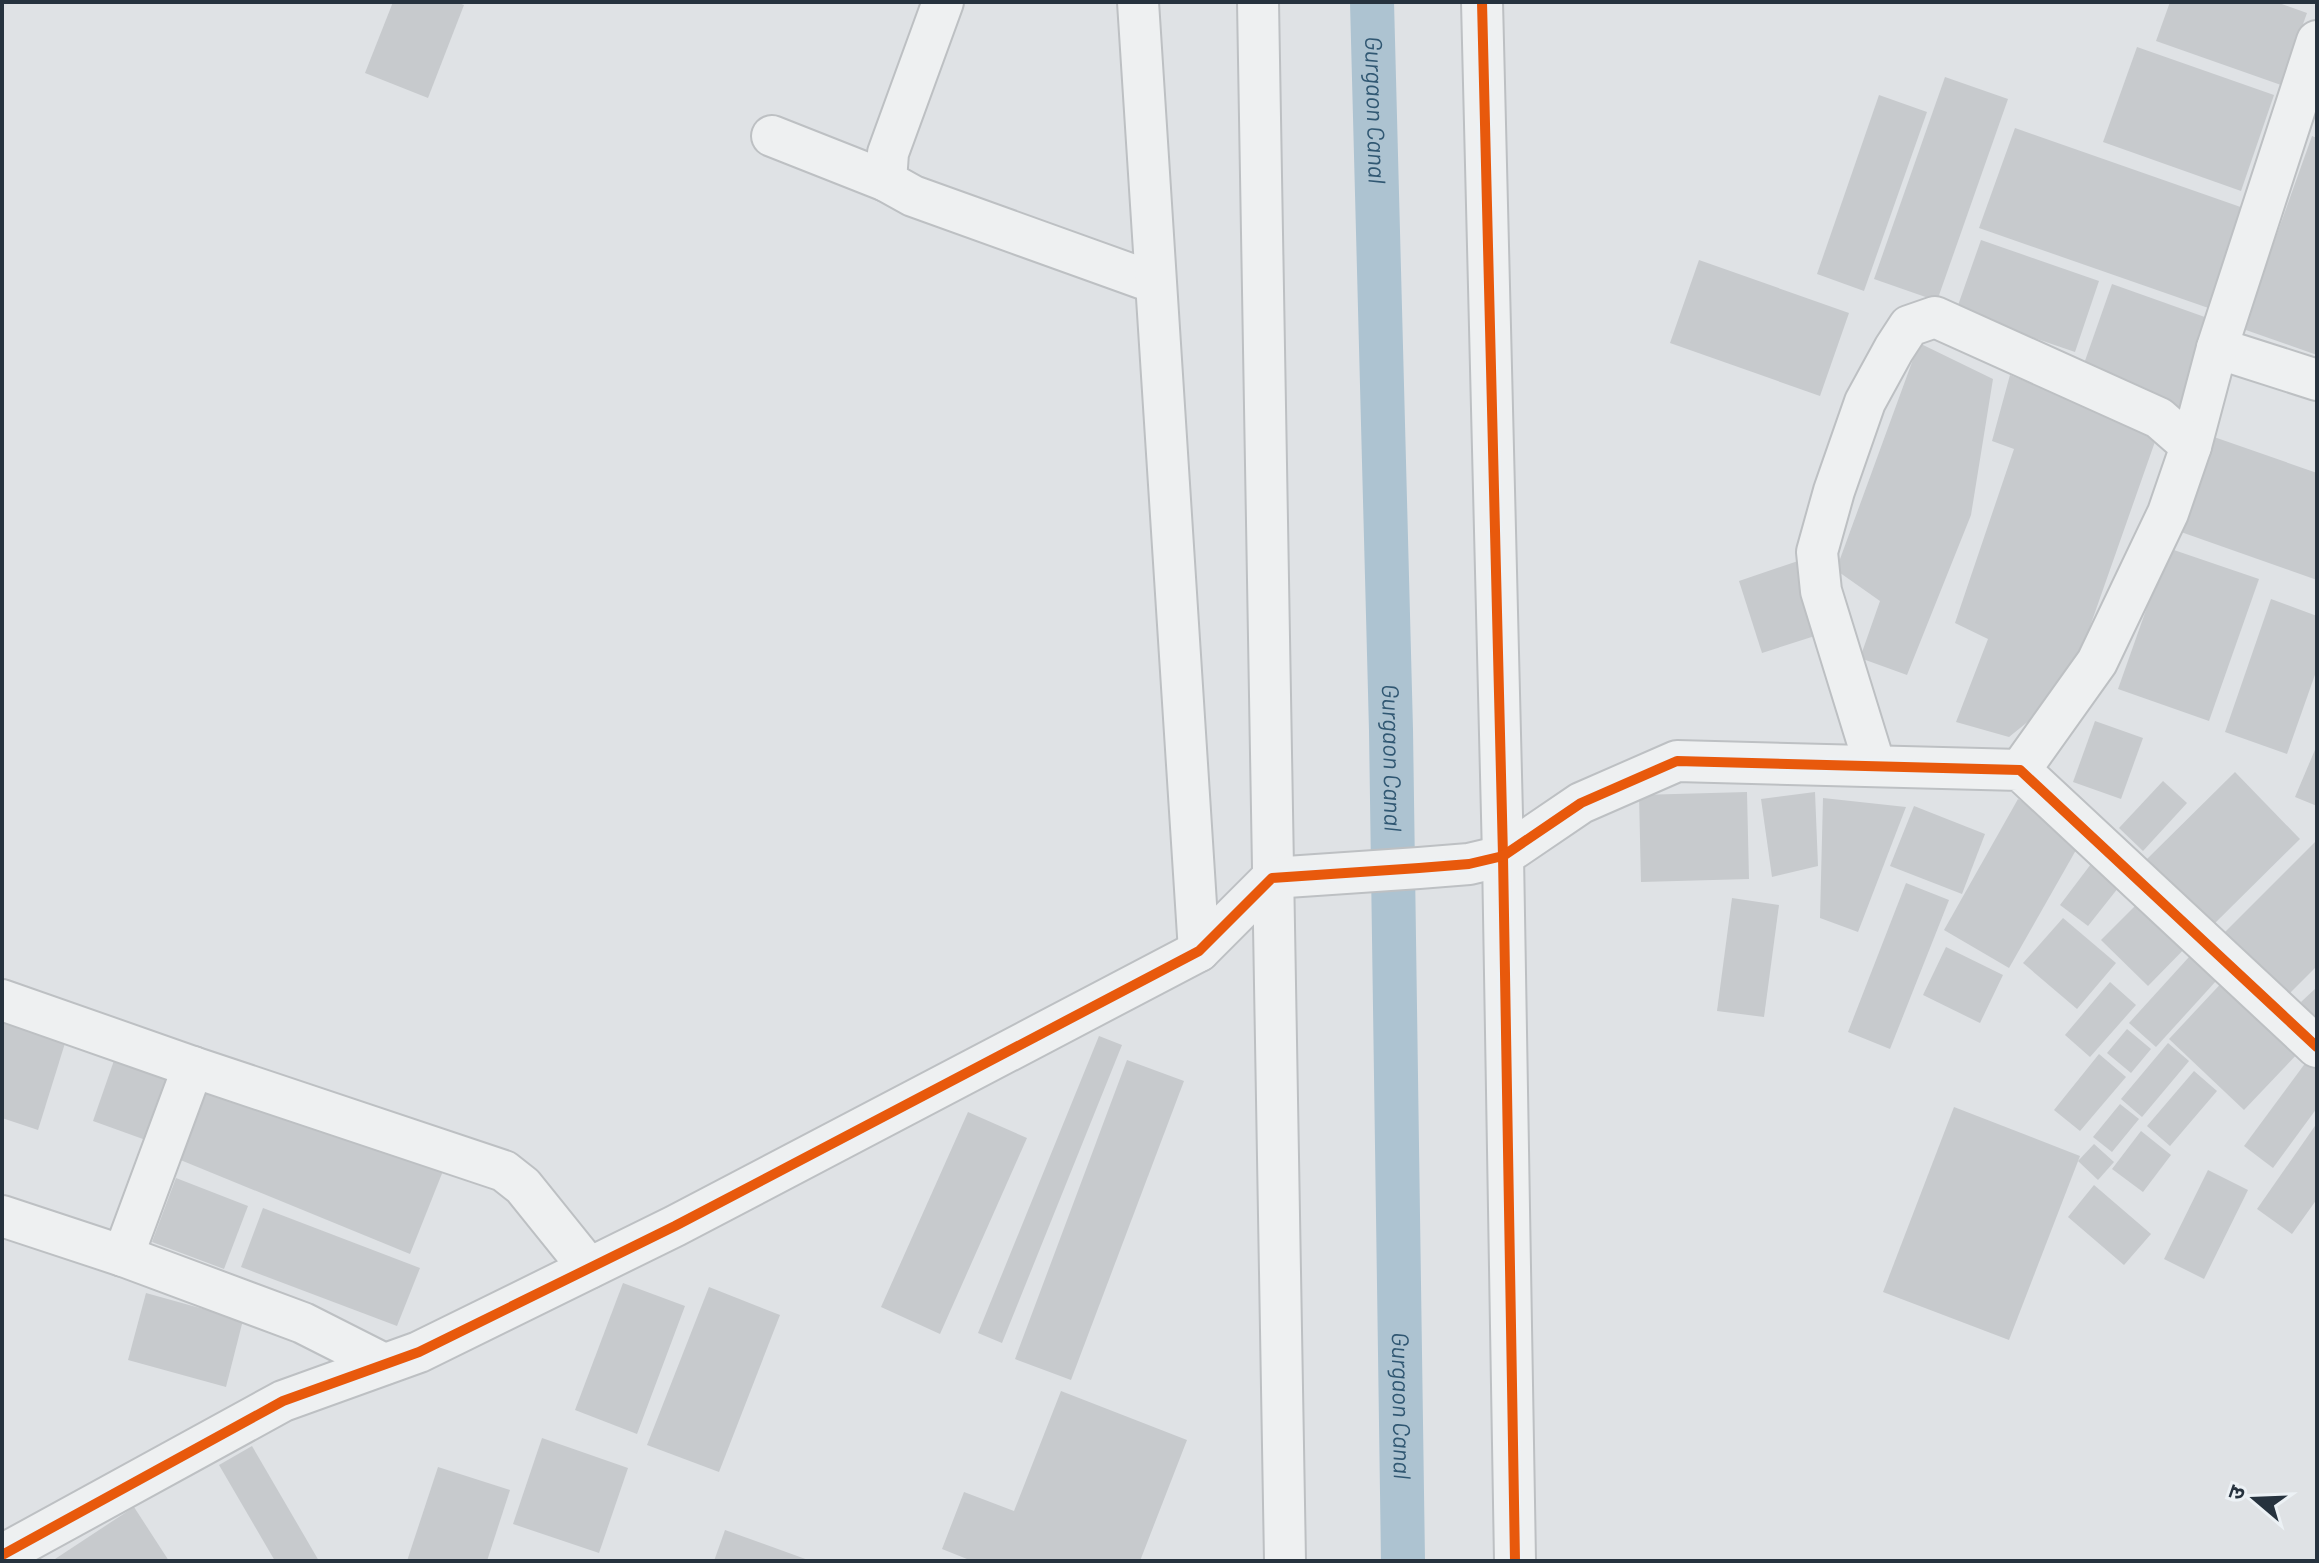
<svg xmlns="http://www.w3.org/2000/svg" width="2319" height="1563" font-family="Barlow,'Noto Sans Devanagari',sans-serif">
	<rect width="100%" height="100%" fill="#dfe2e5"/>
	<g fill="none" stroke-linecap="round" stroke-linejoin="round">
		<path stroke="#adc3d1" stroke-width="44" id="s1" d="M1372 2 1391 730 1403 1561"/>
	</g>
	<g fill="#c7cacd">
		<polygon points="393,2 456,2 464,5 428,98 365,73"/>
		<polygon points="2170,2 2276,2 2307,13 2281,85 2156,41"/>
		<polygon points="2137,47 2274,95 2241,191 2103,142"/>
		<polygon points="1945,77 2008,99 1937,301 1874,279"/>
		<polygon points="1879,95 1927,112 1864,291 1817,274"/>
		<polygon points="2015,128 2252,211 2217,311 1979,228"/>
		<polygon points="2312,136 2317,138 2317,355 2243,329"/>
		<polygon points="1981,240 2099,281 2075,352 1956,311"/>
		<polygon points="1699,260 1849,313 1820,396 1670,343"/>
		<polygon points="2112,284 2216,321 2184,412 2080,375"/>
		<polygon points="1919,343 1993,379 1971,515 1907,675 1860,658 1880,601 1836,570"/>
		<polygon points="2010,375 2157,436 2068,689 2009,737 1956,722 1988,639 1955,623 2014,449 1992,441"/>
		<polygon points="2214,437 2317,473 2317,580 2181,532"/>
		<polygon points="2168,548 2259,579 2209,721 2118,689"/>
		<polygon points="1798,561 1821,634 1762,653 1739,581"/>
		<polygon points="2271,599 2317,616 2317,669 2287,754 2225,732"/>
		<polygon points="2095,721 2143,738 2121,799 2073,782"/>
		<polygon points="2317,745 2317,806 2295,797"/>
		<polygon points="2235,772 2300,839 2211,927 2146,860"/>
		<polygon points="2163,781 2187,803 2143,851 2119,828"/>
		<polygon points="1747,792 1749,879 1641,882 1639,795"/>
		<polygon points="1815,792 1818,866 1772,877 1761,799"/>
		<polygon points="1823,798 1906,807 1858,932 1820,918"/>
		<polygon points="2018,799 2084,836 2009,968 1944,930"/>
		<polygon points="1914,806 1985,834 1962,894 1890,866"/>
		<polygon points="2317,840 2317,966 2287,996 2224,933"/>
		<polygon points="2097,856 2126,878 2088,926 2060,905"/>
		<polygon points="1906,883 1949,900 1890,1049 1848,1032"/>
		<polygon points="2147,894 2193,940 2148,986 2101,940"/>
		<polygon points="1732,898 1779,905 1764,1017 1717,1011"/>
		<polygon points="2063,918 2116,963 2077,1009 2023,963"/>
		<polygon points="2199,946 2226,970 2156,1047 2129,1023"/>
		<polygon points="1946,947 2003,975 1980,1023 1923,995"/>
		<polygon points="2228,976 2303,1048 2244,1110 2169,1039"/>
		<polygon points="2110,982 2136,1005 2090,1057 2065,1035"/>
		<polygon points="2317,987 2317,1020 2301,1002"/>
		<polygon points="2,1020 66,1040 38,1130 2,1118"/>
		<polygon points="2127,1029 2151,1049 2131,1073 2107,1053"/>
		<polygon points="1099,1036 1122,1045 1002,1343 978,1333"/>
		<polygon points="2168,1043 2189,1061 2142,1117 2121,1099"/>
		<polygon points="118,1049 179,1071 154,1143 93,1121"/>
		<polygon points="2099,1054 2126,1077 2080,1131 2054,1110"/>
		<polygon points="2309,1058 2317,1064 2317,1108 2273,1168 2244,1146"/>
		<polygon points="1127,1060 1184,1081 1071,1380 1015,1359"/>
		<polygon points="2194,1071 2217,1091 2170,1146 2147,1126"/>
		<polygon points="212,1076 443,1171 410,1254 178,1159"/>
		<polygon points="2120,1104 2139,1119 2112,1152 2093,1137"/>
		<polygon points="1954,1107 2080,1156 2009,1340 1883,1292"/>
		<polygon points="968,1112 1027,1138 940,1334 881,1307"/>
		<polygon points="2317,1123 2317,1199 2292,1234 2257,1209"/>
		<polygon points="2141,1131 2171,1155 2143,1192 2112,1169"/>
		<polygon points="2094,1144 2114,1162 2098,1180 2078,1161"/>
		<polygon points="2208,1170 2248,1190 2204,1279 2164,1259"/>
		<polygon points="176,1178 248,1206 224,1269 152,1242"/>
		<polygon points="2094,1185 2151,1234 2124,1265 2068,1217"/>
		<polygon points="263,1208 420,1268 397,1326 241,1267"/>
		<polygon points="623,1283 685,1306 637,1434 575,1410"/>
		<polygon points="709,1287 780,1315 719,1472 647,1445"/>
		<polygon points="146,1293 243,1320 226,1387 128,1360"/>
		<polygon points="1061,1391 1187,1440 1140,1561 972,1561 942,1549 964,1492 1014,1511"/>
		<polygon points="542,1438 628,1468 599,1553 513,1524"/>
		<polygon points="252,1446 319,1561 275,1561 219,1465"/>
		<polygon points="438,1467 510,1490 487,1561 407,1561"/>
		<polygon points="134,1507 169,1561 52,1561"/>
		<polygon points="725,1530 811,1561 714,1561"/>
	</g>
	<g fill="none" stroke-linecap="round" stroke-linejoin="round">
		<g stroke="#bdc0c3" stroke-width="44">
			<g id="minor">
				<polyline points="943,2 888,153 886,181 913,196 1155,283"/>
				<polyline points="1138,2 1199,951"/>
				<polyline points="1258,2 1285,1561"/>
				<polyline points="1482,2 1503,856 1515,1561"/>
				<polyline points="772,136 886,181"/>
				<polyline points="2217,348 2317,380"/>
				<polyline points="2191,446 2217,348 2317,41"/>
				<polyline points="1875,766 1821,591 1817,552 1834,491 1865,402 1894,349 1909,326 1935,317 2159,418 2191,446 2168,513 2097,662 2020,770"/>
				<polyline points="2,1000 193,1067 504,1171 523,1186 589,1268"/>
				<polyline points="2,1216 123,1256 303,1323 384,1364"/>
				<polyline points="123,1256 193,1067"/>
				<polyline points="2,1555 283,1401 419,1352 675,1226 1199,951 1272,878 1419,868 1469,864 1503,856 1581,803 1677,761 2020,770 2317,1047"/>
			</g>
		</g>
		<use href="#minor" stroke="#eef0f1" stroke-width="40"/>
		<g stroke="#ecf1f5" stroke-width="15">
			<g id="cycleway">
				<polyline points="1482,2 1503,856 1515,1561"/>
				<polyline points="2,1555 283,1401 419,1352 675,1226 1199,951 1272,878 1419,868 1469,864 1503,856 1581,803 1677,761 2020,770 2317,1047"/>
			</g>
		</g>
		<use href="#cycleway" stroke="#e8590c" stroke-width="10"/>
	</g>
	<g text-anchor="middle" stroke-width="6" stroke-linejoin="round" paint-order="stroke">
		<g font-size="24" font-style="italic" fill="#305772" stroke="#ecf1f5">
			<text dy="8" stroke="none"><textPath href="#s1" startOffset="108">Gurgaon Canal</textPath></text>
			<text dy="8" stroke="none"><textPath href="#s1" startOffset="756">Gurgaon Canal</textPath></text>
			<text dy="8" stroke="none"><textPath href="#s1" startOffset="1404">Gurgaon Canal</textPath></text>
		</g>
	</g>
	<rect width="2319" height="1563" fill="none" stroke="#26323e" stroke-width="8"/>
	<g transform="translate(2255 1499) rotate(289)" stroke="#ecf1f5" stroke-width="6" paint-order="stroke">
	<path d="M0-6L14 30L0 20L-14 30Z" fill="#26323e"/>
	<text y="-12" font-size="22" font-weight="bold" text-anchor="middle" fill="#26323e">उ</text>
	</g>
</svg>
